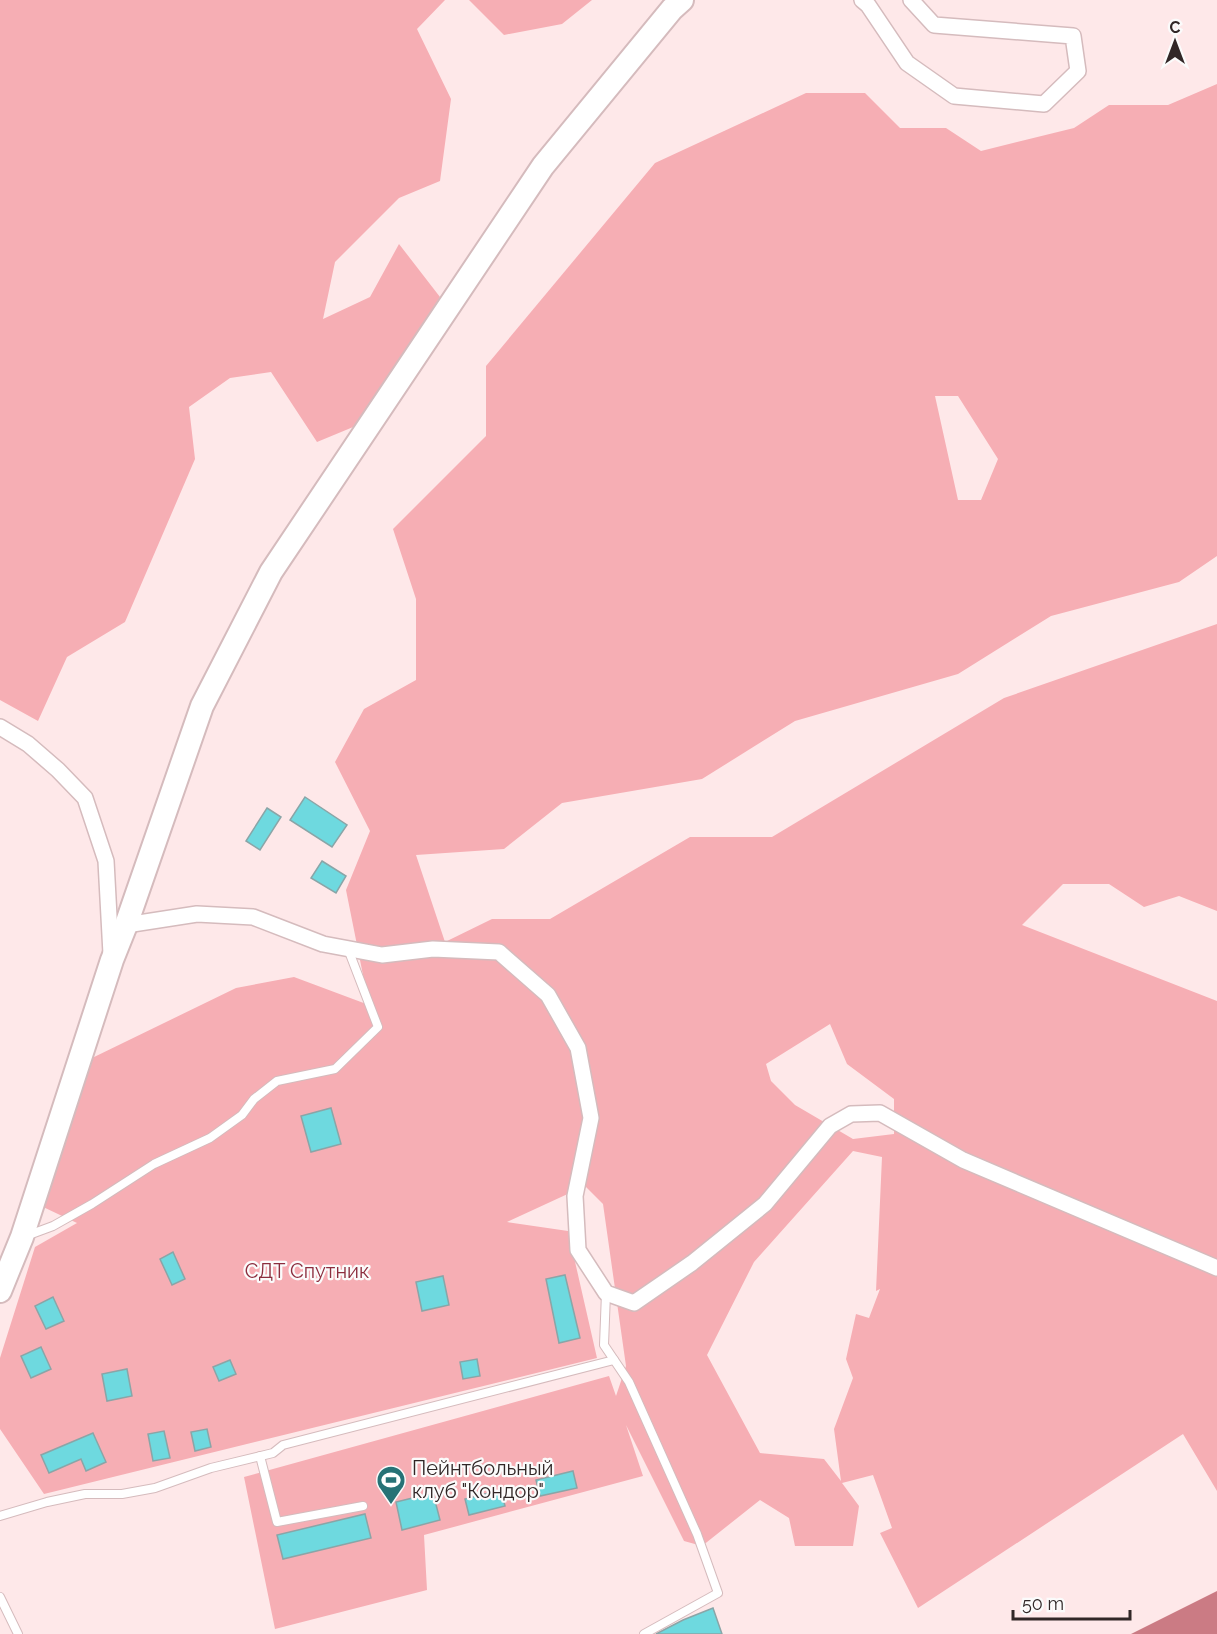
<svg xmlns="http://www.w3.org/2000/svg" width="1217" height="1634" font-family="Raleway,sans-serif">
	<rect width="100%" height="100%" fill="#fee8e9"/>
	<g fill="#f6aeb4" fill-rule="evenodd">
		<polygon points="0,0 592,0 562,24 504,35 469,0 445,0 417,29 451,99 440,181 399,198 335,262 323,319 370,297 399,244 440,297 358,425 317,442 271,372 230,378 189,407 195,459 125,622 67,657 38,721 0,700"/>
		<path d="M1217 84V556L1179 582 1051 616 958 674 795 721 702 779 562 803 504 849 416 855 445 942 492 919H550L690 837H772L1004 698 1217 624V911L1179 896 1144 907 1109 884H1063L1022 925 1217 1001V1491L1183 1434 918 1608 880 1533 892 1528 873 1475 842 1483 859 1506 853 1546H795L789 1518 760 1500 702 1546 684 1541 626 1425 643 1476 424 1535 427 1590 275 1629 244 1477 609 1376 616 1396 626 1366 603 1204 585 1186 507 1222 568 1231 597 1358 44 1494 0 1429V1358L35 1247 77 1223 41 1206 90 1059 236 988 294 977 369 1005 346 890 370 831 335 762 364 709 416 680V599L393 529 486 436V366L655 163 806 93H865L900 128H946L981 151 1074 128 1109 105H1168ZM935 396H958L998 459 981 500H958ZM830 1024 847 1064 894 1099V1134L853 1139 795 1105 771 1081 766 1064ZM853 1151 882 1157 876 1291 880 1289 869 1318 856 1314 846 1359 853 1378 834 1429 841 1481 824 1459 760 1453 707 1355 754 1262Z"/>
	</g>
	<polygon fill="#cb7b84" points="1217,1591 1217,1634 1131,1634"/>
	<g fill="#6ed9df" stroke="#8aa5a7" stroke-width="1.5">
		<polygon points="305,797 347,825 332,847 290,820"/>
		<polygon points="267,808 281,817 260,850 246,841"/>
		<polygon points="322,861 346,876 336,893 311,878"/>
		<polygon points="331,1108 341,1144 311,1152 301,1116"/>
		<polygon points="173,1252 185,1279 172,1285 160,1259"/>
		<polygon points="565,1275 580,1338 559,1343 546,1279"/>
		<polygon points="443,1276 449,1305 422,1311 416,1282"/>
		<polygon points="53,1297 64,1321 46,1329 35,1306"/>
		<polygon points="41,1347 51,1369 31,1378 21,1356"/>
		<polygon points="477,1359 480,1376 463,1379 460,1362"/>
		<polygon points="230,1360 236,1374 219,1381 213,1367"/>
		<polygon points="127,1369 132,1396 107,1401 102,1374"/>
		<polygon points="207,1429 211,1447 195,1451 191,1432"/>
		<polygon points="164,1431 170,1458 153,1461 148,1434"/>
		<polygon points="93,1433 106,1462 86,1471 81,1459 49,1473 41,1455"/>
		<polygon points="573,1471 577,1488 540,1496 536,1480"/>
		<polygon points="501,1490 505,1506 469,1515 465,1499"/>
		<polygon points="433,1493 440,1520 402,1530 396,1502"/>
		<polygon points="365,1514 371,1538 283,1559 277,1535"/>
		<polygon points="713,1608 722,1634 656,1634 683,1620"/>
	</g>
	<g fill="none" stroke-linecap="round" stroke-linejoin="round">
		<g stroke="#d5bbbd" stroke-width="10">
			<g id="lane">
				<polyline points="26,1236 53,1226 92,1204 154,1164 210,1138 242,1115 254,1099 277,1081 335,1069 378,1027 348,949"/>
				<polyline points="606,1293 604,1345 629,1382 697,1534 718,1593 644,1634"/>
				<polyline points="260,1456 277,1522 363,1506"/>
				<polyline points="0,1516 47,1502 85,1494 122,1494 155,1488 211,1468 273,1453 283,1445 614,1360"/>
				<polyline points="0,1597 18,1634"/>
			</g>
		</g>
		<g stroke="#d5bbbd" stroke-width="18">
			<g id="street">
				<polyline points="862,0 868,5 907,63 954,96 1044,104 1078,71 1073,36 934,25 911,0"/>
				<polyline points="0,727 28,744 58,770 85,798 106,861 111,954"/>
				<polyline points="126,925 197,914 253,917 323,944 382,955 433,949 499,952 548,995 578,1048 591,1118 575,1196 578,1250 606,1293 634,1303 692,1263 765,1204 830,1126 851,1114 880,1113 963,1160 1217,1268"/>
			</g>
		</g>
		<g stroke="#d5bbbd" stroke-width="26">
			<polyline id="secondary" points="0,1291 22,1237 112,960 126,925 202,706 271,572 543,166 672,9 682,0"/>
		</g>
		<use href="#lane" stroke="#fff" stroke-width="8"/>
		<use href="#street" stroke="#fff" stroke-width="15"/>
		<use href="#secondary" stroke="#fff" stroke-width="22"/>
	</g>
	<defs>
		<g id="stadium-pin" transform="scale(1.5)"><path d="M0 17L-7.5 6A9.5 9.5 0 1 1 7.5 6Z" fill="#277276" stroke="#fbfbfb"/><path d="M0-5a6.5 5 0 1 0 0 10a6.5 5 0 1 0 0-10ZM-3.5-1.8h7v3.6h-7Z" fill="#fff"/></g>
	</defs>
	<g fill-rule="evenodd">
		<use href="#stadium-pin" x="391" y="1480"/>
	</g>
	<g text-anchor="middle" stroke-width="4.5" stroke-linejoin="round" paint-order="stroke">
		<g font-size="20" fill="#8c2d3e" stroke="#fbfbfb">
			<text x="307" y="1278">СДТ Спутник</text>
		</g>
		<g font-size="20" fill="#312727" stroke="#fbfbfb" text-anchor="start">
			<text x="412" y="1475">Пейнтбольный<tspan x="412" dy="23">клуб "Кондор"</tspan></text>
		</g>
	</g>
	<g transform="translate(1175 42)" stroke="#fbfbfb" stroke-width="4.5" paint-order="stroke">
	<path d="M0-4.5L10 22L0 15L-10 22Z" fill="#312727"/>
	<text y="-9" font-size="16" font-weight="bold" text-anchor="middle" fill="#312727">С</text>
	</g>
	<path d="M1013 1610v9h117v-9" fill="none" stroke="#312727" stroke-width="3"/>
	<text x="1022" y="1610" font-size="18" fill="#312727" stroke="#fbfbfb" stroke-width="4.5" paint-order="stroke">50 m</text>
</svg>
